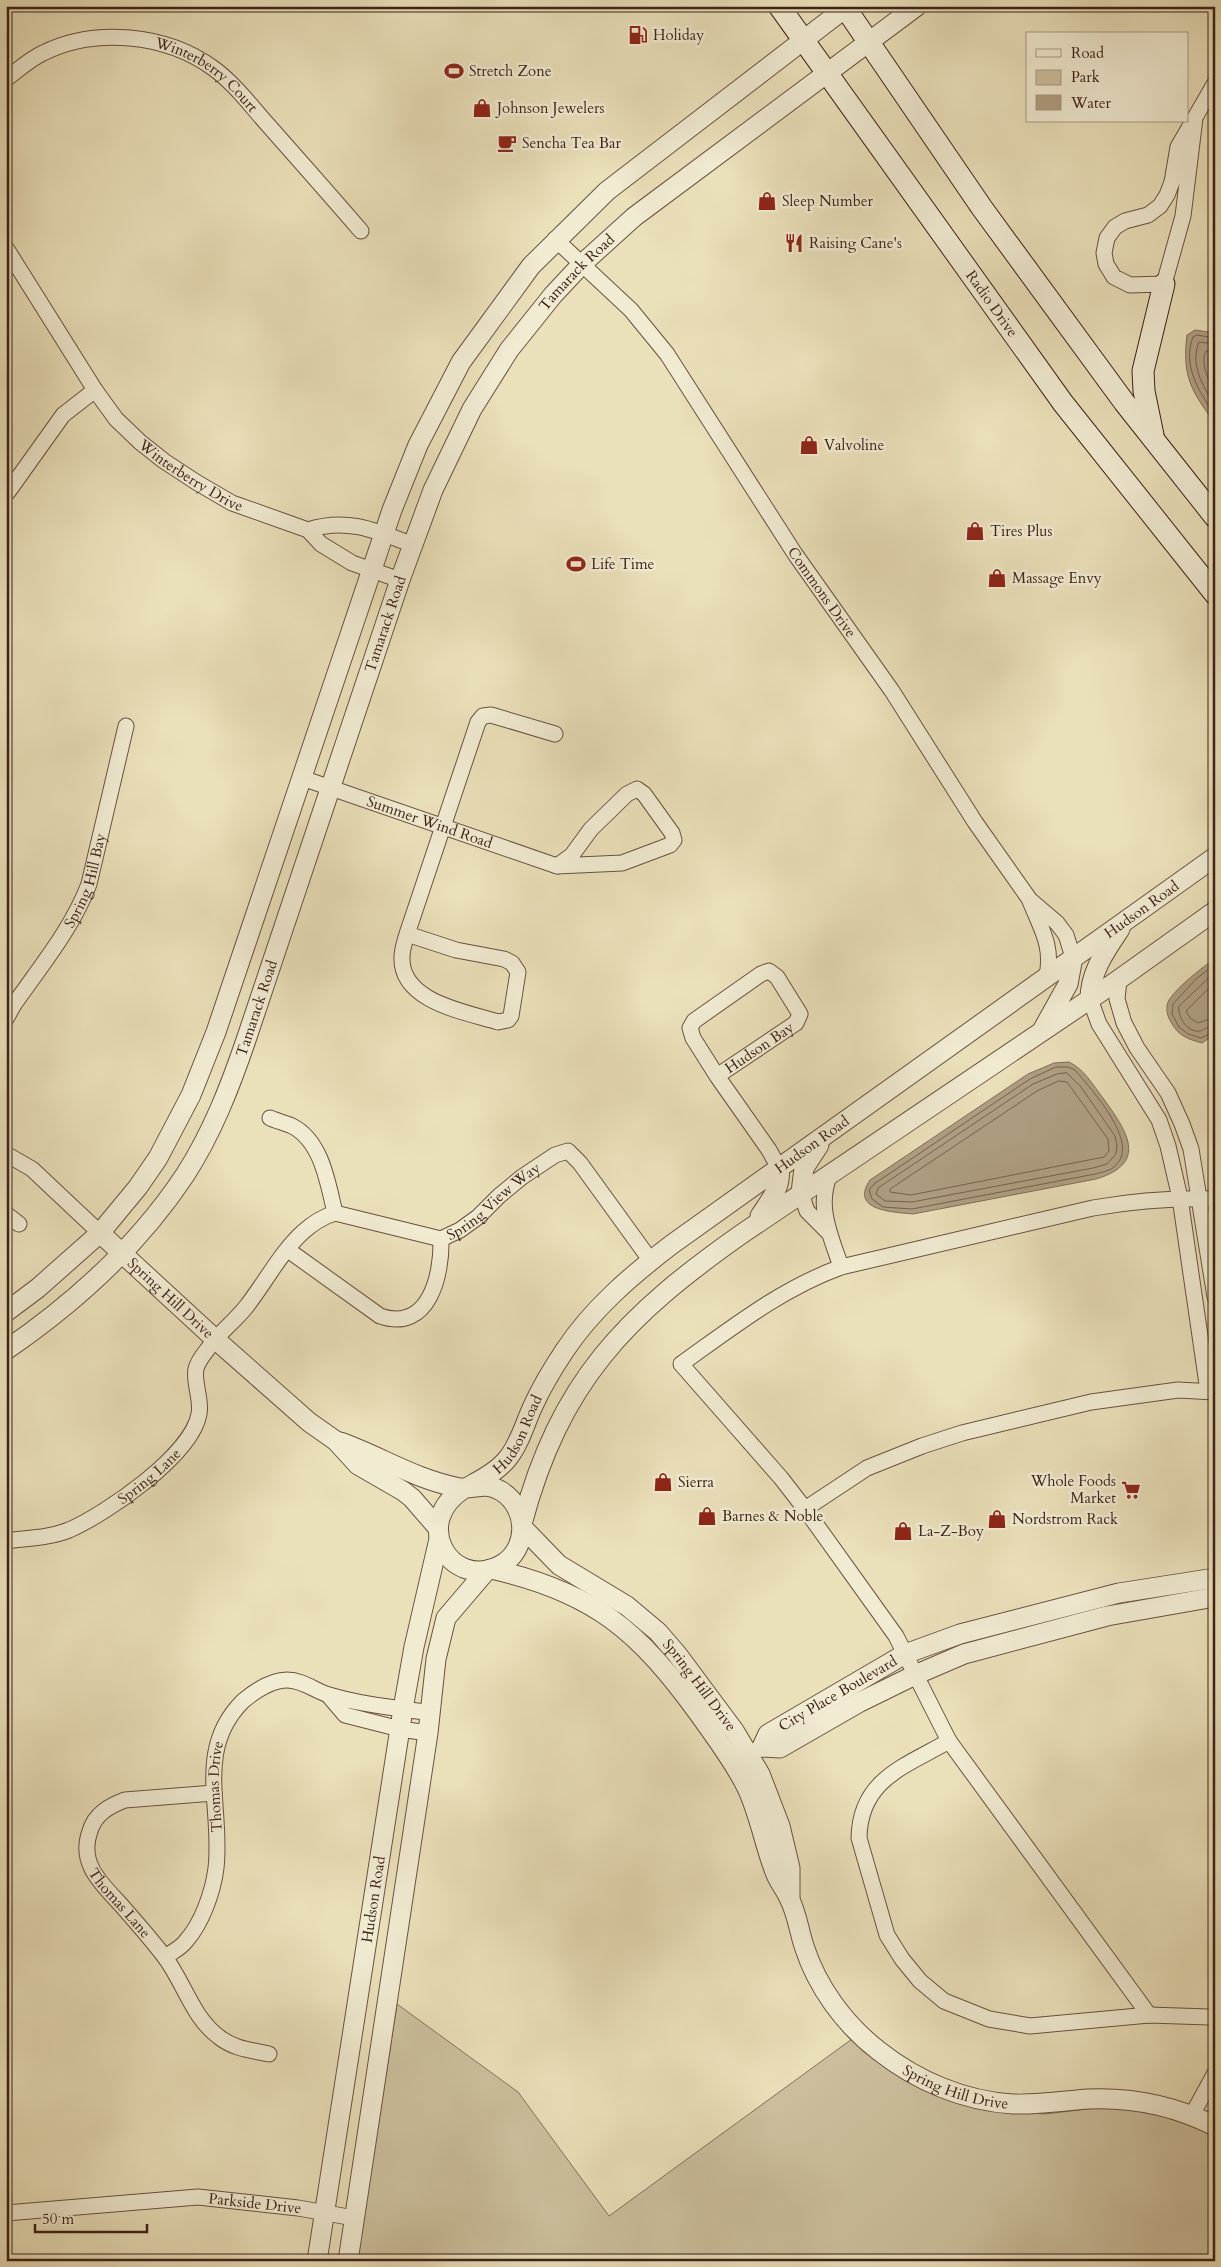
<svg xmlns="http://www.w3.org/2000/svg" width="1221" height="2267" font-family="Cardo,serif">
	<rect width="100%" height="100%" fill="#eae0ba"/>
	<filter id="stains"><feTurbulence type="fractalNoise" baseFrequency=".004" numOctaves="4"/><feColorMatrix values="0 0 0 0 .2 0 0 0 0 .09 0 0 0 0 .02 0 0 0 .5 -.17"/></filter>
	<radialGradient id="worn" r=".72"><stop offset=".6" stop-color="#630" stop-opacity="0"/><stop offset="1" stop-color="#630" stop-opacity=".3"/></radialGradient>
	<polygon fill="#ccc09e" stroke="#84715b" points="397,2004 518,2092 609,2216 852,2039 990,2110 1045,2114 1095,2108 1120,2108 1168,2117 1215,2136 1215,2261 357,2261"/>
	<g fill="#af9f83" stroke="#816d58">
		<path d="M1195 330 1215 333V423C1191 391 1182 376 1187 335Z"/>
		<path d="M1215 958V1034L1202 1043C1188 1039 1178 1036 1171 1022 1167 1016 1165 1007 1169 1000 1180 984 1200 970 1215 958Z"/>
		<path d="M1069 1062C1084 1069 1093 1085 1103 1098 1126 1130 1150 1163 1096 1179L913 1214C894 1212 849 1211 870 1180L1028 1074 1054 1063Z"/>
	</g>
	<g fill="none" stroke-linecap="round" stroke-linejoin="round">
		<g stroke="#76604e" stroke-width="1">
			<path d="M1215 338 1197 335 1193 337C1182 365 1199 392 1215 415"/>
			<path d="M1215 344 1199 342C1190 363 1202 387 1215 404"/>
			<path d="M1215 352 1206 351C1200 362 1208 381 1215 391"/>
			<polyline points="1215,964 1196,979 1173,1004 1172,1014 1179,1027 1188,1034 1201,1038 1215,1031"/>
			<path d="M1215 972 1179 1006C1177 1016 1187 1033 1200 1031 1205 1030 1208 1025 1215 1025"/>
			<polyline points="1215,982 1186,1011 1190,1018 1198,1023 1215,1017"/>
			<path d="M1056 1067H1068L1075 1070C1091 1089 1140 1142 1116 1165 1111 1171 1102 1172 1095 1174L912 1209 883 1207 872 1199 869 1190 874 1184 1030 1079Z"/>
			<polygon points="1067,1073 1081,1087 1115,1136 1117,1147 1116,1154 1107,1164 1093,1168 912,1202 885,1201 876,1194 878,1188 1033,1084 1057,1074"/>
			<polygon points="1059,1081 1067,1082 1108,1139 1109,1151 1104,1157 911,1195 890,1192 890,1189 1037,1091"/>
		</g>
		<g stroke="#685240" stroke-width="17">
			<g id="minor">
				<path id="s1" d="M6 79C18 70 30 59 43 53 95 27 166 34 213 68 234 83 251 106 268 125 299 160 330 195 361 231"/>
				<polyline points="1195,118 1183,216 1164,284 1130,285 1114,277 1106,264 1104,253 1107,238 1115,227 1125,221 1148,215 1160,206 1167,195 1172,182 1178,147 1215,83"/>
				<path id="s2" d="M555 239 631 310 667 354 795 554 892 691 975 822 1030 900 1057 923 1066 935 1073 957"/>
				<path id="s3" d="M6 248 95 390 116 419 140 442 164 461 196 482 232 503 308 530 321 544 352 563 400 580"/>
				<polyline points="8,492 63,415 95,390"/>
				<path d="M308 530C347 517 377 531 413 545"/>
				<path id="s4" d="M302 778 557 866"/>
				<polygon points="637,789 644,794 672,833 674,840 670,845 622,863 557,866 572,855 591,829 627,794"/>
				<path d="M1030 901C1041 929 1053 945 1047 976"/>
				<path d="M407 934 456 950 504 959 512 963 518 972 511 1016 508 1020 498 1022C466 1012 400 1002 402 957 402 949 405 941 407 934L478 722 483 716 491 715 555 734"/>
				<polyline points="1119,980 1117,999 1124,1023 1137,1048 1168,1093 1182,1124 1191,1149 1215,1297"/>
				<polyline points="1090,999 1099,1024 1159,1120 1168,1146 1180,1198 1208,1391"/>
				<path id="s5" d="M6 1019 13 1006C40 967 72 929 89 884L126 726"/>
				<path id="s6" d="M717 1076 796 1023 800 1014 777 977 769 971 761 974 694 1021 690 1028 693 1038 717 1076 769 1150 779 1168"/>
				<path d="M270 1118C277 1121 285 1123 292 1126 322 1141 328 1184 335 1213"/>
				<polyline points="6,1154 32,1169 100,1233"/>
				<path d="M831 1172C815 1205 831 1236 841 1267"/>
				<polyline points="801,1193 807,1211 828,1232"/>
				<polyline points="6,1214 19,1224"/>
				<path d="M288 1250 380 1316C429 1333 442 1275 441 1239"/>
				<path d="M1215 1392 1178 1390 1091 1402 962 1433 922 1446 867 1468 805 1509 896 1636 949 1741C906 1766 860 1779 859 1838L887 1935 902 1959 920 1981 944 2001 989 2019 1030 2026 1149 2015 1209 2017 1215 2019"/>
				<path d="M805 1509 781 1478 681 1364C733 1327 781 1289 841 1267L1093 1208C1133 1201 1173 1198 1215 1199"/>
				<path id="s7" d="M6 1541C28 1538 49 1538 69 1530 106 1514 192 1455 199 1414 202 1400 193 1381 196 1369 198 1360 205 1353 210 1346 220 1332 235 1321 246 1307 265 1283 280 1253 303 1232 313 1223 322 1217 335 1213L441 1239 460 1230 478 1217 499 1196 522 1177 555 1155 568 1151 580 1163 651 1261"/>
				<polyline points="328,1695 345,1715 400,1729 428,1733"/>
				<polyline points="949,1741 1149,2015"/>
				<path id="s8" d="M214 1793 125 1800C109 1806 95 1814 90 1831 78 1864 102 1884 122 1906 136 1922 151 1939 164 1956 184 1982 192 2017 219 2037 234 2049 251 2050 269 2054"/>
				<path id="s9" d="M165 1957C172 1952 181 1948 186 1941 202 1923 213 1892 216 1868 223 1808 194 1750 243 1701 255 1691 271 1680 287 1680 303 1680 315 1691 329 1695 362 1705 397 1708 431 1713"/>
				<polyline points="1192,2115 1215,2073"/>
				<path id="s10" d="M6 2213 198 2197 298 2208 354 2218"/>
			</g>
		</g>
		<g stroke="#685240" stroke-width="21">
			<g id="tertiary">
				<path d="M1090 999C1090 972 1106 950 1120 929"/>
				<polyline points="1043,1029 1068,984 1073,957"/>
				<polyline points="801,1193 804,1168 819,1145"/>
				<path d="M760 1216C770 1201 782 1187 779 1168"/>
				<path id="s11" d="M100 1233 215 1339 309 1422 336 1441 358 1465 403 1491 412 1498 438 1528"/>
				<polyline points="6,1312 38,1288 100,1233 138,1187 158,1158 191,1095 216,1032 392,510 418,445 461,362 531,266 607,191 848,6"/>
				<path id="s12" d="M6 1350C76 1302 138 1246 185 1175 212 1133 230 1087 246 1040L400 580 433 490 472 409 509 350 553 295 582 264 634 217 917 6"/>
				<path d="M340 1442C382 1457 414 1479 460 1488 475 1490 484 1481 501 1491 529 1508 529 1551 499 1566 450 1590 410 1521 465 1488"/>
				<path id="s13" d="M468 1487C482 1479 498 1471 508 1458 520 1443 525 1423 533 1406 542 1386 553 1368 565 1350 593 1308 632 1275 671 1245L1215 857"/>
				<path d="M522 1524C560 1381 625 1316 743 1233L1111 985 1215 911"/>
				<path id="s14" d="M523 1528 559 1565 627 1606 658 1632 677 1654 735 1732 760 1774 780 1826 790 1868V1899"/>
				<path id="s15" d="M491 1569C594 1592 639 1631 699 1714 716 1738 733 1760 746 1786 759 1812 764 1844 775 1872 778 1881 785 1889 789 1898 797 1913 799 1931 804 1946 817 1987 845 2025 879 2051 917 2081 964 2101 1013 2104 1038 2105 1063 2101 1088 2099 1132 2097 1175 2106 1215 2126"/>
				<path id="s16" d="M762 1747 768 1734 905 1654 960 1634 1119 1593 1215 1578"/>
				<polyline points="762,1747 780,1748 860,1702 915,1675 964,1654 1107,1616 1215,1597"/>
				<path id="s17" d="M317 2261 403 1709 414 1647 439 1539"/>
				<polyline points="348,2261 428,1733 436,1659 446,1618 487,1570"/>
			</g>
		</g>
		<g stroke="#3c2218" stroke-width="23">
			<g id="secondary">
				<path id="s18" d="M779 6 1063 403 1215 594"/>
				<polyline points="844,6 982,208 1124,402 1215,517"/>
				<polyline points="1153,435 1144,391 1143,371 1164,284"/>
			</g>
		</g>
		<use href="#minor" stroke="#f1ebd2" stroke-width="15"/>
		<use href="#tertiary" stroke="#f1ebd2" stroke-width="19"/>
		<use href="#secondary" stroke="#f1ebd2" stroke-width="21"/>
	</g>
	<defs>
		<g id="fuel-bare" transform="scale(1.5)"><path d="M-5.5-6h7V0h2V4h1.3V-2.5L3-4.5l.8-.8L6-3V5H2.5V1h-1V6h-7ZM-4.2-4.7v3.2H.2V-4.7Z" fill="#8f2418" stroke="#f1ebd2" stroke-width="2.5" paint-order="stroke"/></g>
		<g id="stadium-bare" transform="scale(1.5)"><path d="M0-5a6.5 5 0 1 0 0 10a6.5 5 0 1 0 0-10ZM-3.5-1.8h7v3.6h-7Z" fill="#8f2418" stroke="#f1ebd2" stroke-width="2.5" paint-order="stroke"/></g>
		<g id="shop-bare" transform="scale(1.5)"><path d="M-5-2.5h2.3a2.7 3.5 0 0 1 5.4 0H5L5.5 6h-11ZM-1.5-2.5h3a1.5 2.3 0 0 0-3 0Z" fill="#8f2418" stroke="#f1ebd2" stroke-width="2.5" paint-order="stroke"/></g>
		<g id="cafe-bare" transform="scale(1.5)"><path d="M-5.5-4.5H6V0H3Q3 3.5 0 3.5H-2.5Q-5.5 3.5-5.5 0ZM3-3.2v2h1.7v-2ZM-6 4.5H4V6H-6Z" fill="#8f2418" stroke="#f1ebd2" stroke-width="2.5" paint-order="stroke"/></g>
		<g id="restaurant-bare" transform="scale(1.5)"><path d="M-5-6h1v4h1v-4h1v4h1v-4h1v5L-1.5 .5V6h-2V.5L-5-1ZM5-6V6H3V1.5H1.5Q1.5-4 5-6Z" fill="#8f2418" stroke="#f1ebd2" stroke-width="2.5" paint-order="stroke"/></g>
		<g id="supermarket-bare" transform="scale(1.5)"><path d="M-6-5.5h2.5l.6 2H6L4.5 2H-2.5L-4.4-4H-6ZM-1.5 3.2a1.3 1.3 0 1 0 .1 0ZM3 3.2a1.3 1.3 0 1 0 .1 0Z" fill="#8f2418" stroke="#f1ebd2" stroke-width="2.5" paint-order="stroke"/></g>
	</defs>
	<g fill-rule="evenodd">
		<use href="#fuel-bare" x="638" y="35"/>
		<use href="#stadium-bare" x="454" y="71"/>
		<use href="#shop-bare" x="482" y="108"/>
		<use href="#cafe-bare" x="507" y="143"/>
		<use href="#shop-bare" x="767" y="201"/>
		<use href="#restaurant-bare" x="794" y="243"/>
		<use href="#shop-bare" x="809" y="445"/>
		<use href="#shop-bare" x="975" y="531"/>
		<use href="#stadium-bare" x="576" y="564"/>
		<use href="#shop-bare" x="997" y="578"/>
		<use href="#shop-bare" x="663" y="1482"/>
		<use href="#supermarket-bare" x="1131" y="1490"/>
		<use href="#shop-bare" x="707" y="1516"/>
		<use href="#shop-bare" x="997" y="1519"/>
		<use href="#shop-bare" x="903" y="1531"/>
	</g>
	<g text-anchor="middle" stroke-width="5" stroke-linejoin="round" paint-order="stroke">
		<g font-size="15" fill="#3c2218" stroke="#f1ebd2" text-anchor="start">
			<text x="653" y="40">Holiday</text>
			<text x="469" y="76">Stretch Zone</text>
			<text x="497" y="113">Johnson Jewelers</text>
			<text x="522" y="148">Sencha Tea Bar</text>
			<text x="782" y="206">Sleep Number</text>
			<text x="809" y="248">Raising Cane's</text>
			<text x="824" y="450">Valvoline</text>
			<text x="990" y="536">Tires Plus</text>
			<text x="591" y="569">Life Time</text>
			<text x="1012" y="583">Massage Envy</text>
			<text x="1116" y="1486" text-anchor="end">Whole Foods<tspan x="1116" dy="17">Market</tspan></text>
			<text x="678" y="1487">Sierra</text>
			<text x="722" y="1521">Barnes &amp; Noble</text>
			<text x="1012" y="1524">Nordstrom Rack</text>
			<text x="918" y="1536">La-Z-Boy</text>
		</g>
		<g font-size="15" fill="#3c2218" stroke="#f1ebd2">
			<text dy="5" stroke="none"><textPath href="#s1" startOffset="222">Winterberry Court</textPath></text>
			<text dy="5" stroke="none"><textPath href="#s12" startOffset="1244">Tamarack Road</textPath></text>
			<text dy="5" stroke="none"><textPath href="#s18" startOffset="366">Radio Drive</textPath></text>
			<text dy="5" stroke="none"><textPath href="#s3" startOffset="298">Winterberry Drive</textPath></text>
			<text dy="5" stroke="none"><textPath href="#s2" startOffset="445">Commons Drive</textPath></text>
			<text dy="5" stroke="none"><textPath href="#s12" startOffset="839">Tamarack Road</textPath></text>
			<text dy="5" stroke="none"><textPath href="#s4" startOffset="135">Summer Wind Road</textPath></text>
			<text dy="5" stroke="none"><textPath href="#s5" startOffset="161">Spring Hill Bay</textPath></text>
			<text dy="5" stroke="none"><textPath href="#s13" startOffset="900">Hudson Road</textPath></text>
			<text dy="5" stroke="none"><textPath href="#s12" startOffset="434">Tamarack Road</textPath></text>
			<text dy="5" stroke="none"><textPath href="#s6" startOffset="51">Hudson Bay</textPath></text>
			<text dy="5" stroke="none"><textPath href="#s13" startOffset="495">Hudson Road</textPath></text>
			<text dy="5" stroke="none"><textPath href="#s7" startOffset="674">Spring View Way</textPath></text>
			<text dy="5" stroke="none"><textPath href="#s11" startOffset="96">Spring Hill Drive</textPath></text>
			<text dy="5" stroke="none"><textPath href="#s13" startOffset="75">Hudson Road</textPath></text>
			<text dy="5" stroke="none"><textPath href="#s7" startOffset="161">Spring Lane</textPath></text>
			<text dy="5" stroke="none"><textPath href="#s14" startOffset="239">Spring Hill Drive</textPath></text>
			<text dy="5" stroke="none"><textPath href="#s16" startOffset="95">City Place Boulevard</textPath></text>
			<text dy="5" stroke="none"><textPath href="#s9" startOffset="188">Thomas Drive</textPath></text>
			<text dy="5" stroke="none"><textPath href="#s17" startOffset="366">Hudson Road</textPath></text>
			<text dy="5" stroke="none"><textPath href="#s8" startOffset="221">Thomas Lane</textPath></text>
			<text dy="5" stroke="none"><textPath href="#s15" startOffset="735">Spring Hill Drive</textPath></text>
			<text dy="5" stroke="none"><textPath href="#s10" startOffset="250">Parkside Drive</textPath></text>
		</g>
	</g>
	<rect width="1221" height="2267" fill="none" stroke="#eae0ba" stroke-width="25"/>
	<rect x="8" y="8" width="1206" height="2252" fill="none" stroke="#3c2218" stroke-width="2.5"/>
	<rect x="12" y="12" width="1196" height="2242" fill="none" stroke="#3c2218"/>
	<rect x="1026" y="32" width="162" height="90" fill="#f1ebd2" stroke="#a99b88"/>
	<rect x="1036" y="49" width="25" height="8" fill="#f1ebd2" stroke="#a99b88"/>
	<text x="1071" y="58" font-size="15" fill="#3c2218">Road</text>
	<rect x="1036" y="70" width="25" height="15" fill="#ccc09e" stroke="#a99b88"/>
	<text x="1071" y="82" font-size="15" fill="#3c2218">Park</text>
	<rect x="1036" y="95" width="25" height="15" fill="#af9f83" stroke="#a99b88"/>
	<text x="1071" y="108" font-size="15" fill="#3c2218">Water</text>
	<path d="M35 2224v8h112v-8" fill="none" stroke="#3c2218" stroke-width="2.5"/>
	<text x="42" y="2224" font-size="15" fill="#3c2218" stroke="#f1ebd2" stroke-width="4" paint-order="stroke">50 m</text>
	<rect width="100%" height="100%" filter="url(#stains)"/>
	<rect width="100%" height="100%" fill="url(#worn)"/>
</svg>
